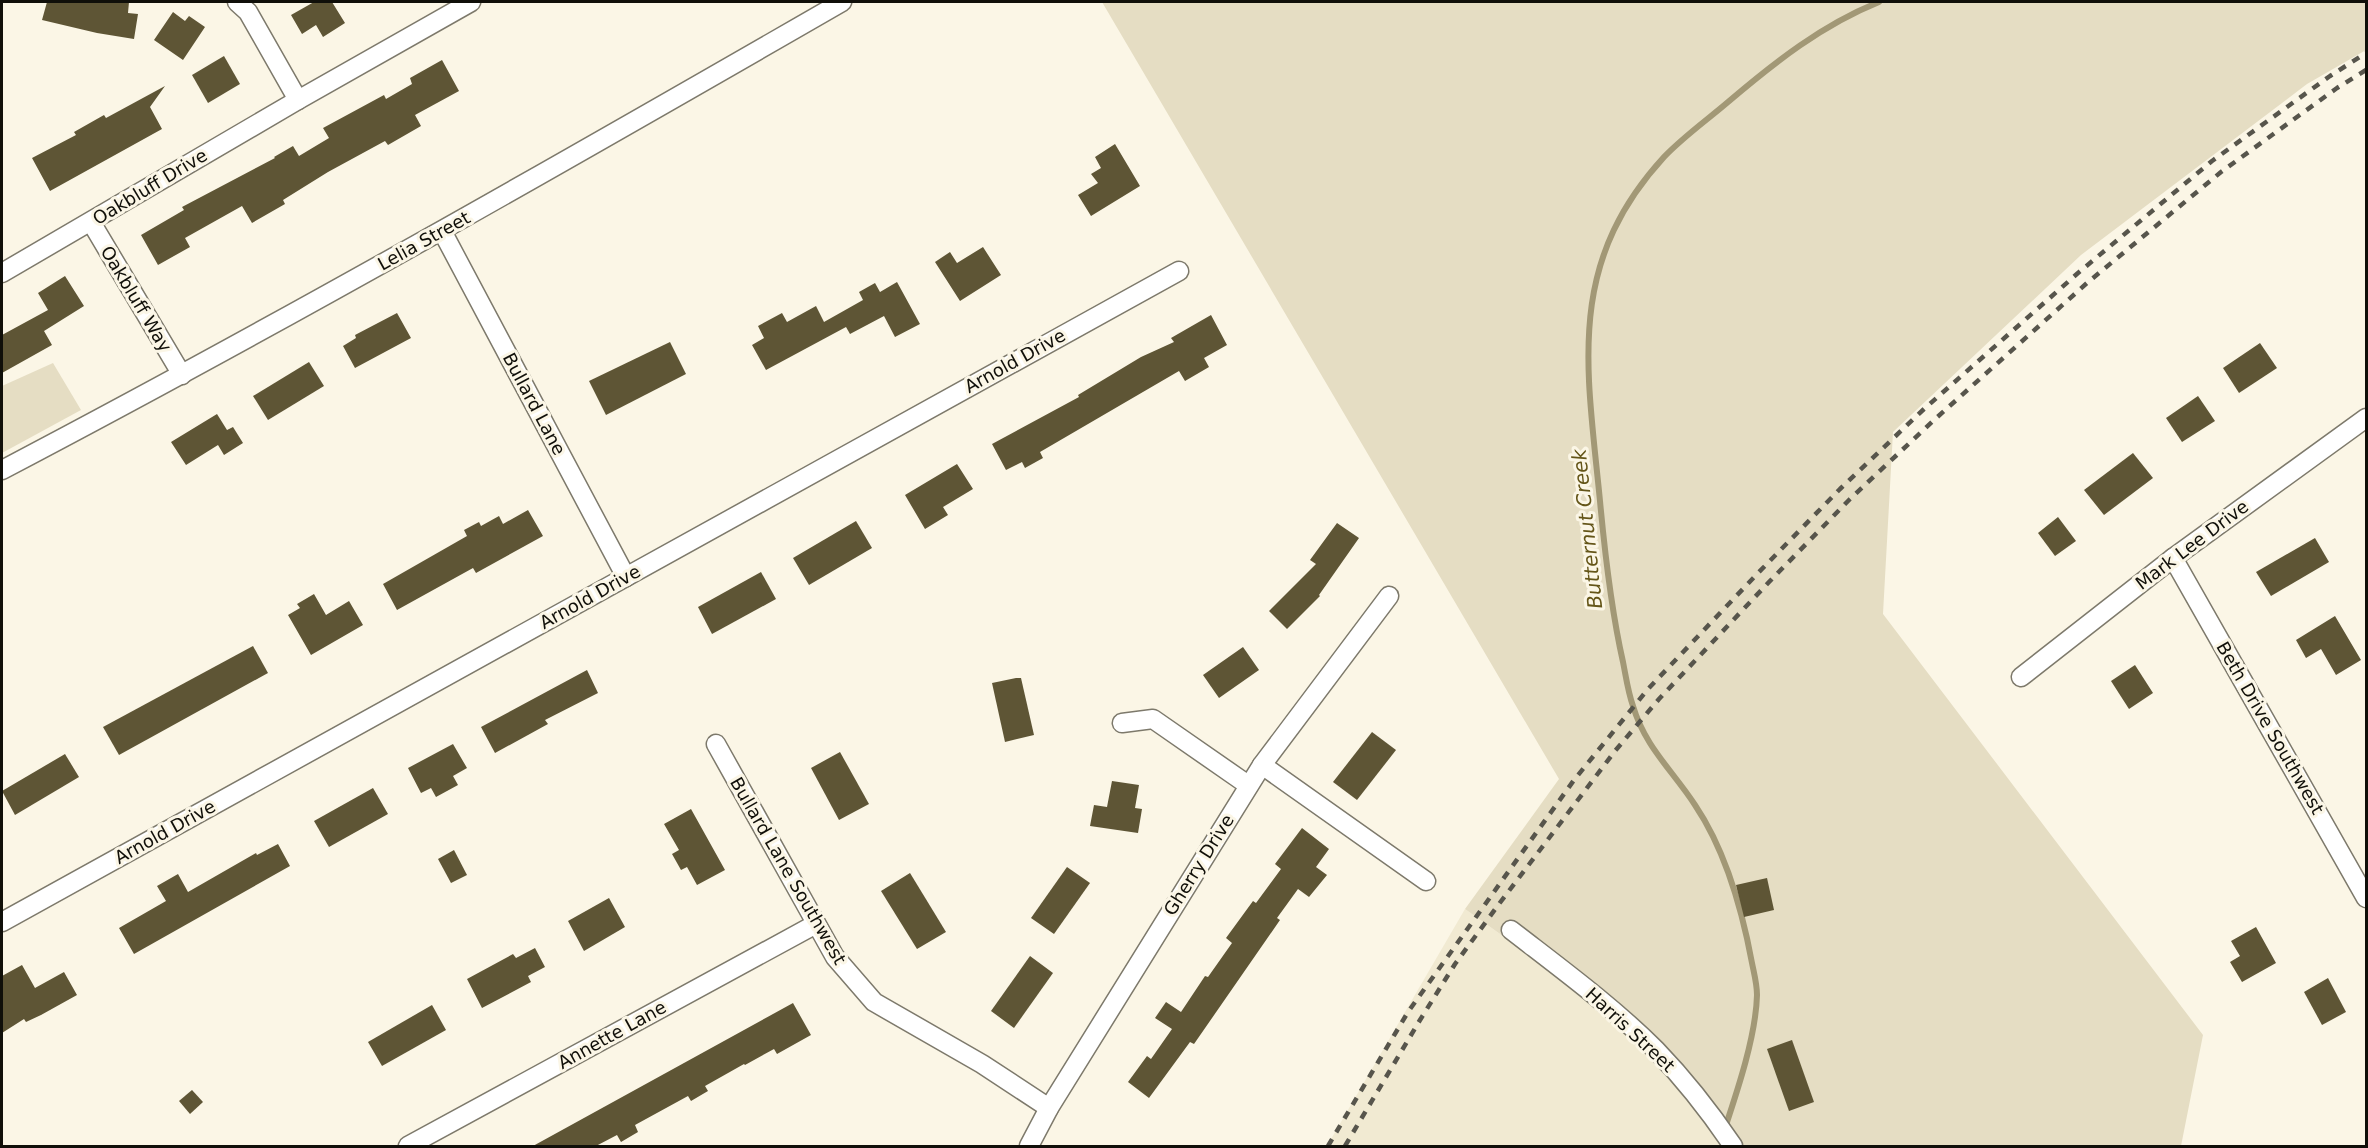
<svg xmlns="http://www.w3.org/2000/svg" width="2368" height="1148" font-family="'DejaVu Sans',sans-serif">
	<rect width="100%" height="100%" fill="#fbf6e6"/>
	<polygon fill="#f1ead2" points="1465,909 1605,1009 1730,1146 1327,1146"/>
	<g fill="#e5ddc3">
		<polygon points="1102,2 2366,2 2366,50 2307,84 2081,255 1893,432 1883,614 2203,1035 2181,1146 1730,1146 1605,1009 1465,909 1559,779"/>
		<polygon points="53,363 81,410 2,453 2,386"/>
	</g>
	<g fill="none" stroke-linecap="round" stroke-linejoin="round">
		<path stroke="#a29876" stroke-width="6" d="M1725 1128C1738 1089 1756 1035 1757 995 1757 984 1754 973 1752 963 1742 909 1726 851 1695 805 1673 771 1645 747 1633 706 1628 692 1626 677 1623 662 1611 609 1605 555 1600 501 1587 368 1565 265 1664 157 1683 137 1707 120 1728 102 1775 62 1822 25 1879 2"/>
	</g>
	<g fill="#5e5535">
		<polygon points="47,2 129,2 128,13 138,14 134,39 97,33 42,20"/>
		<polygon points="314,2 332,2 345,23 323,37 316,25 302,34 291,15"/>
		<polygon points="173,12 185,21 189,16 205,27 183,60 154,40"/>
		<polygon points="224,56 240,84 208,103 192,75"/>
		<polygon points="442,60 459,91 415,115 421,126 388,145 385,141 328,172 283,200 285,204 252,223 242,206 185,238 190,247 158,265 141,235 184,210 182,207 275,158 274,157 293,146 299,156 329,138 323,128 384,95 386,99 412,84 410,78"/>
		<polygon points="165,86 150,107 162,129 50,191 32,158 76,135 74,132 104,115 106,118"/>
		<polygon points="1115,144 1140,186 1091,216 1078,195 1098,183 1091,174 1101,168 1095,157"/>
		<polygon points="983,247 1001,275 960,301 935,262 950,252 957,263"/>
		<polygon points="65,276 84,306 44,331 52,345 2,373 2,335 48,310 38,293"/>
		<polygon points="897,282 920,324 895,337 884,316 850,334 846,327 766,370 752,345 764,338 758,326 782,313 787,322 816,306 824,322 863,300 859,292 875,283 880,292"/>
		<polygon points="397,313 411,338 355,368 343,346 356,338 355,335"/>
		<polygon points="1211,315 1227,345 1204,358 1209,367 1185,381 1179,371 1040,452 1043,458 1025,468 1022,462 1006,470 992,444 1079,397 1078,395 1141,357 1174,342 1171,338"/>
		<polygon points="670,342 686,374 606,415 589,381"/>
		<polygon points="2260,343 2277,368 2239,393 2223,368"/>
		<polygon points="309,362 324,386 268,420 253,396"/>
		<polygon points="2198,396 2215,421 2182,442 2166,418"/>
		<polygon points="217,414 227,430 233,427 243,443 224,455 218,445 186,465 171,442"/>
		<polygon points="2133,453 2153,478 2104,515 2084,490"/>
		<polygon points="957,464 973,489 943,507 948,515 925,529 905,495"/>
		<polygon points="528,510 543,536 476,573 473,568 397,610 383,584 467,536 464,530 479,522 481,526 499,516 503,524"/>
		<polygon points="2058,517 2076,541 2055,556 2038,533"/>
		<polygon points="856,521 872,548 809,585 793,558"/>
		<polygon points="1337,523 1359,538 1319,595 1320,596 1287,629 1269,611 1316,564 1310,560"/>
		<polygon points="2315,538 2329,562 2271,596 2256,572"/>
		<polygon points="761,572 776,599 712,634 698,607"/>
		<polygon points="314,594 326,615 349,601 363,625 311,655 288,615 300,608 297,604"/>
		<polygon points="2335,616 2361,660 2336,675 2321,649 2306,658 2296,640"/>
		<polygon points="253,646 268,673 119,755 103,727"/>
		<polygon points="1243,647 1259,670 1219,698 1203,675"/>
		<polygon points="2135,665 2153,693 2129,709 2111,681"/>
		<polygon points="587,670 598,693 545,720 548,724 495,753 481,727"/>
		<polygon points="1016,678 1021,678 1034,735 1005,742 992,683"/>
		<polygon points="1372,732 1396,750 1357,800 1333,782"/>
		<polygon points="453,744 467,768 453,776 458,785 436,797 431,788 421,793 408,768"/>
		<polygon points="840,752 869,804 839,820 811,768"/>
		<polygon points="65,754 79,777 15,815 2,791"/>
		<polygon points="1112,781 1139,785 1135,808 1142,809 1138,833 1090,826 1094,805 1107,807"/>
		<polygon points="373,788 388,814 329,847 314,821"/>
		<polygon points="691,809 725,870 697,885 687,867 681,870 672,854 679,850 664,824"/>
		<polygon points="1302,828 1329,849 1316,867 1327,875 1309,897 1298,889 1277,918 1280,920 1194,1044 1190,1042 1149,1098 1128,1082 1147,1056 1151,1059 1172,1029 1155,1018 1166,1002 1181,1012 1205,976 1208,977 1232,943 1226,938 1253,901 1256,903 1281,869 1275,864"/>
		<polygon points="278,844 290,866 134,954 119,928 166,901 157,886 178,874 188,892 256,853 257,855"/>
		<polygon points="454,850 467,875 451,883 438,859"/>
		<polygon points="1067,867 1090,883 1054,934 1031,918"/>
		<polygon points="910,873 946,932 917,949 881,891"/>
		<polygon points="1767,878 1774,910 1744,917 1736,885"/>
		<polygon points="609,898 625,927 584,951 568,921"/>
		<polygon points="2256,927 2276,963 2242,982 2230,962 2240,956 2231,941"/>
		<polygon points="535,948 545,967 528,976 531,982 482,1008 467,979 513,954 516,958"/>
		<polygon points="1030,956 1053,973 1014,1028 991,1011"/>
		<polygon points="22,965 35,988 64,972 77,995 41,1015 26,1022 24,1019 2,1033 2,976"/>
		<polygon points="2328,978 2346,1012 2322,1025 2304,992"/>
		<polygon points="793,1003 811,1035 777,1054 774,1049 745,1065 744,1064 705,1086 708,1091 691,1101 688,1096 635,1125 638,1132 621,1142 617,1135 596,1146 533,1146"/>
		<polygon points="432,1005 446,1030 382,1066 368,1042"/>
		<polygon points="1792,1040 1814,1102 1789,1111 1767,1049"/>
		<polygon points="192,1090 203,1102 190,1114 179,1101"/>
	</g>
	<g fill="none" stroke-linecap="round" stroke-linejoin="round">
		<g stroke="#7d796b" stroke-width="21">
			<g id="street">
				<polyline points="237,2 248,12 298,100"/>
				<polyline points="91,222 182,375"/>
				<polyline points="442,231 626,577"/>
				<polyline points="2,273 298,100 471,2"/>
				<path d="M2 470C286 321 564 162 842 2"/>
				<polyline points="2173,558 2366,898"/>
				<polyline points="2021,677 2173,558 2366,418"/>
				<polyline points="1122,723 1153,719 1248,785"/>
				<polyline points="716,744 835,957 874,1002 982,1064 1049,1108"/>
				<polyline points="1262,765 1426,881"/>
				<polyline points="2,922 1179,271"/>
				<path d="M1511 930C1560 968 1612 1006 1656 1050 1685 1080 1710 1112 1733 1146"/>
				<polyline points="408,1146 816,924"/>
				<polyline points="1029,1146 1049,1108 1262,765 1389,596"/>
			</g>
		</g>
		<use href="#street" stroke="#fff" stroke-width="18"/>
		<g stroke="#57554c" stroke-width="4.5" stroke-dasharray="8 8" stroke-linecap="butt">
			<polyline points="1328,1146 1408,1012 1574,780 1648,689 1759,572 1840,489 1924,409 2078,273 2212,161 2330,76 2366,53"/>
			<polyline points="1345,1146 1420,1020 1455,964 1499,904 1615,751 1659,699 1769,582 1850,499 1934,420 2087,283 2221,172 2337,88 2366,70"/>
		</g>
	</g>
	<g text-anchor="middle" stroke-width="6" stroke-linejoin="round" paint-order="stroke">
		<g font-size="18" fill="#100f09" stroke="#fbf6e6">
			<text transform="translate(150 187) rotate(-31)" y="6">Oakbluff Drive</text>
			<text transform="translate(424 241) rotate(-29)" y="6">Lelia Street</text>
			<text transform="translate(136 299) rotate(59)" y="6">Oakbluff Way</text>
			<text transform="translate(1015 361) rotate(-29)" y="6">Arnold Drive</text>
			<text transform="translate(534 404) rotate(62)" y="6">Bullard Lane</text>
			<text transform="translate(2192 545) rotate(-37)" y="6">Mark Lee Drive</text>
			<text transform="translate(590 597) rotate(-29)" y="6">Arnold Drive</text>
			<text transform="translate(2270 728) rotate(60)" y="6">Beth Drive Southwest</text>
			<text transform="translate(165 832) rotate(-29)" y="6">Arnold Drive</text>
			<text transform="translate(1199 865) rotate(-58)" y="6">Gherry Drive</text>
			<text transform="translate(788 871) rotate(60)" y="6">Bullard Lane Southwest</text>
			<text transform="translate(1630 1030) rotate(43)" y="6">Harris Street</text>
			<text transform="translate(612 1035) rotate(-29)" y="6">Annette Lane</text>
		</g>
		<g font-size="20" font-style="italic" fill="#645518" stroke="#fbf6e6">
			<text transform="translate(1587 529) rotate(-96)" y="7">Butternut Creek</text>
		</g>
	</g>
	<rect width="2368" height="1148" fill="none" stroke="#100f09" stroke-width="6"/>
</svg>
